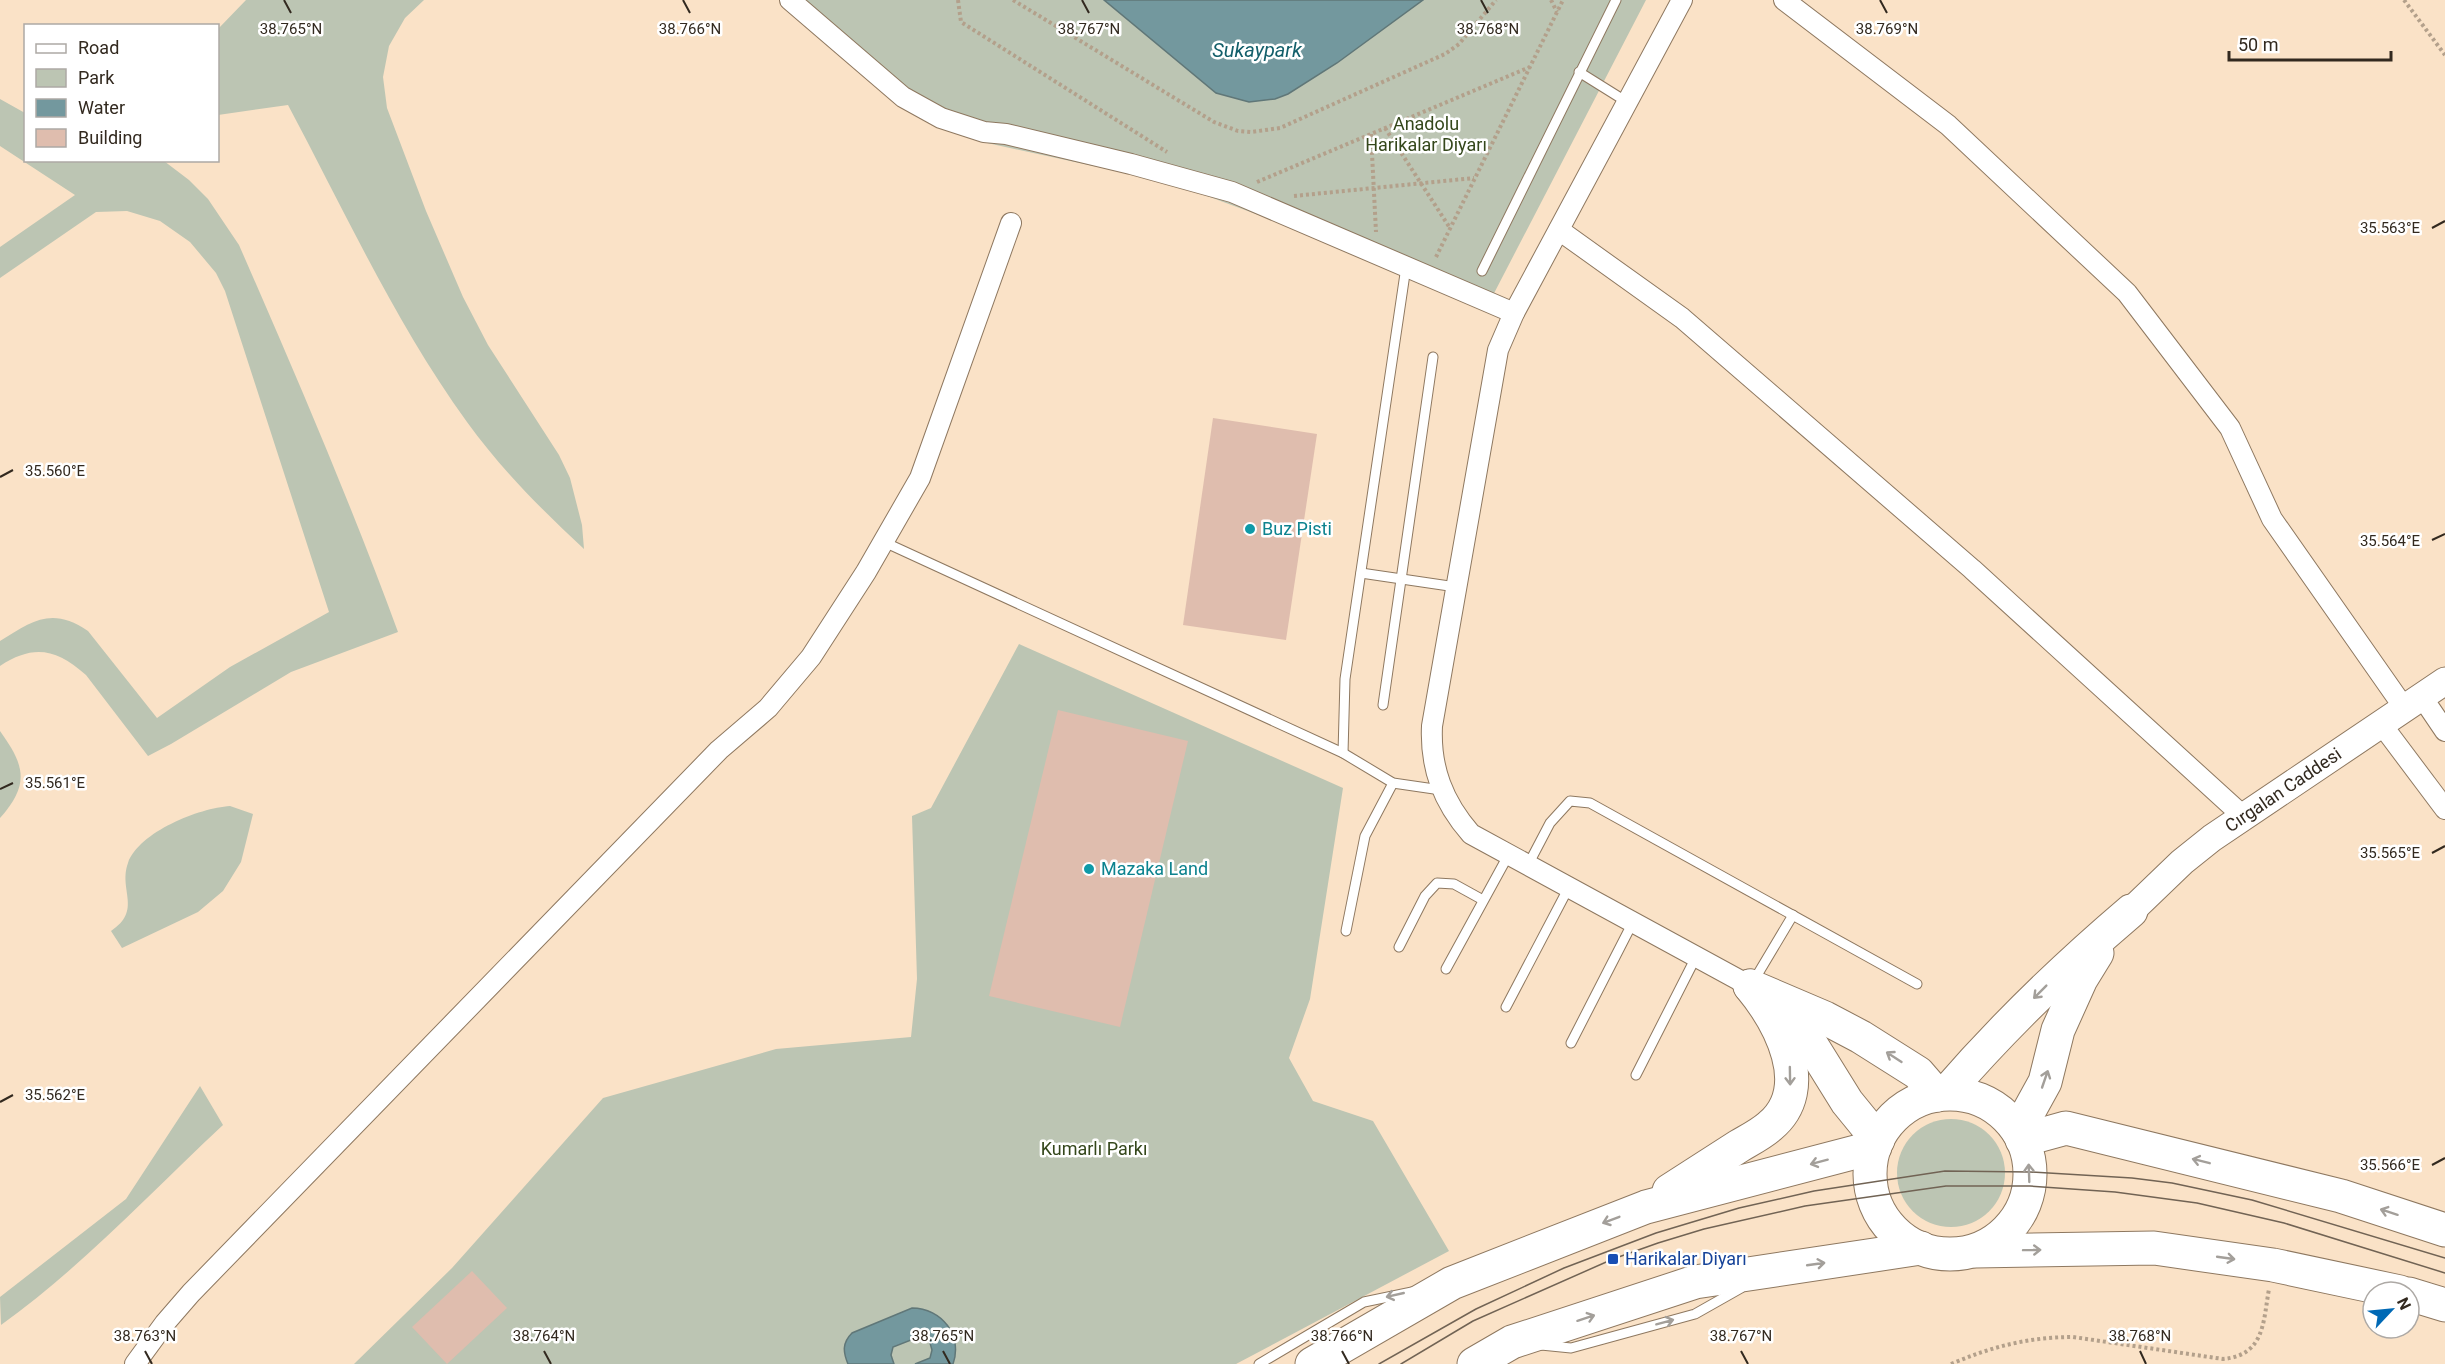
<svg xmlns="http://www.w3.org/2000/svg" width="2445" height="1364" font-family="Roboto,sans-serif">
	<rect width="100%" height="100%" fill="#fae2c7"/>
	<g fill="#bcc5b3">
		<path d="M246 0H424L405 18 389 46 383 77 387 108 426 211 463 297 488 345 559 455 570 478 582 525 584 549C542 510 501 469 467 422 396 324 345 212 288 105L218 115V29Z"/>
		<polygon points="790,0 1646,0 1490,301 1172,183 978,141"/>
		<path d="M0 99 25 113 26 160 164 161 189 180 208 199 239 245C295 373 350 501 398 632L291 672 171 744 148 756 86 675C56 649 34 644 0 666V641C32 621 52 606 88 631L157 718 230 667 329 612 225 291 216 273 190 242 160 221 127 211 96 212 0 278V247L75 195 0 146Z"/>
		<polygon points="1019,644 1343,788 1310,999 1289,1058 1313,1101 1373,1121 1449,1251 1236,1364 354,1364 452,1268 603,1098 776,1049 911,1037 917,979 912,816 931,808"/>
		<path d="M0 731C25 766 30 784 0 818Z"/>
		<path d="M230 806 253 814 241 862 223 891 198 912 122 948 111 931C143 910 118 890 128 863 139 832 199 808 230 806Z"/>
		<path d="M200 1086 223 1125C149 1194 83 1266 1 1325L0 1297 126 1199Z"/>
		<circle cx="1951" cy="1173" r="54"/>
	</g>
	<g fill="#73989e" stroke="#607778" stroke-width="1.5">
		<polygon points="1104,0 1423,0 1337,63 1288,94 1275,99 1249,102 1216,93"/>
		<path d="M912 1308C942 1308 963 1336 953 1364H915L930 1358 932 1350 930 1343 921 1336 893 1347 891 1355 894 1364H848C843 1352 842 1343 852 1333Z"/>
	</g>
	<g fill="#dfbdae">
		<polygon points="1213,418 1317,434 1286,640 1183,625"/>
		<polygon points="1058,710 1188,741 1120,1027 989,996"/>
		<polygon points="472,1271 507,1308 447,1364 412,1327"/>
	</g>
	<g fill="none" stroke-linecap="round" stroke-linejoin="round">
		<g stroke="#8e7860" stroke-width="11">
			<g id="lane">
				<polyline points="1579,72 1627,102"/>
				<polyline points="1482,271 1616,0"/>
				<polyline points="884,542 1343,753 1393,783 1441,790"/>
				<polyline points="1361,573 1456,587"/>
				<polyline points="1383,705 1433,357"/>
				<polyline points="1343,753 1345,679 1406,267"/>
				<polyline points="1528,865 1550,823 1570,801 1590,803 1917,984"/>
				<polyline points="1346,931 1365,836 1393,783"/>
				<polyline points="1399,947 1425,896 1437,883 1454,884 1483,900"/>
				<polyline points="1446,969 1509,854"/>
				<polyline points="1753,982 1793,915"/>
				<polyline points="1506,1007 1569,887"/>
				<polyline points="1571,1043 1633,922"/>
				<polyline points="1636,1075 1696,957"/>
				<polyline points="1541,1345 1571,1348 1695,1314 1741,1288"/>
				<polyline points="1259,1364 1364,1302 1412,1292"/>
			</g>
		</g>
		<g stroke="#8e7860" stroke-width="22">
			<g id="street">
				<polyline points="790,0 903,97 941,118 984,132 1006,134 1131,164 1232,192 1514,313"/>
				<path d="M1682 0 1514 313 1498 350 1432 726C1430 768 1443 802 1471 834L1750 986"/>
				<polyline points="1784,0 1948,125 2127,293 2230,428 2272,519 2405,709"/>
				<polyline points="1559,230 1682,318 1972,569 2243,816"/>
				<polyline points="2422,697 2445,731"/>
				<polyline points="2382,725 2445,809"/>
				<polyline points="135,1364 165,1323 191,1293 719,750 768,708 811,657 866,572 920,478 1011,223"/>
			</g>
		</g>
		<g stroke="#8e7860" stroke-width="29">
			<g id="secondary">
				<path id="s1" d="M2131 911 2182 862 2212 838 2445 681"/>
			</g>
		</g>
		<g stroke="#8e7860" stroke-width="35">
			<g id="highway">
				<polyline points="1750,986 1825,1018 1861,1037 1918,1073 1937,1095"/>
				<polyline points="1778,1007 1806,1036 1847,1102 1878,1140"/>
				<path d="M1946 1093C2003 1027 2064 968 2131 911"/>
				<circle cx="1950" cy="1174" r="80"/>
				<polyline points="2018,1131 2045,1082 2058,1030 2081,979 2097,953"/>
				<polyline points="2022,1140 2066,1128 2341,1196 2445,1230"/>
				<path d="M1669 1191C1692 1176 1716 1161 1739 1146 1749 1140 1761 1134 1770 1126 1816 1088 1779 1021 1750 986"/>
				<polyline points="1975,1251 2154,1248 2273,1265 2400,1292"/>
				<polyline points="2409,1294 2445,1305"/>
				<polyline points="1312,1364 1452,1283 1646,1207 1875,1147"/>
				<polyline points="1474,1364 1512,1342 1695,1282 1921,1248"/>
			</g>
		</g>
		<g stroke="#b3a08b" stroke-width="4" stroke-dasharray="3 3" stroke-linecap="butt">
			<polyline points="958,0 961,22 1167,152"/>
			<polyline points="1013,0 1214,122 1238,131 1251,132 1280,128 1445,54 1459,44 1496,0"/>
			<polyline points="1551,0 1557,12"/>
			<polyline points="2404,0 2445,55"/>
			<polyline points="1385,128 1450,228"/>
			<polyline points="1371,134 1376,232"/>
			<polyline points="1257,182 1530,67"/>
			<polyline points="1294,196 1474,178"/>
			<polyline points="1436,257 1563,0"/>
			<path d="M1951 1364C1991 1347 2028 1337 2073 1337L2223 1359C2265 1355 2263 1322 2269 1289"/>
		</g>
		<use href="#lane" stroke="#fff" stroke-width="9"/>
		<use href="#street" stroke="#fff" stroke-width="20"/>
		<use href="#secondary" stroke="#fff" stroke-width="27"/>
		<use href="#highway" stroke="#fff" stroke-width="33"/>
		<g stroke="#716354" stroke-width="1.5">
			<polyline points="1379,1364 1476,1309 1564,1268 1656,1233 1739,1208 1814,1191 1945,1171 2030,1172 2132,1178 2172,1183 2252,1200 2445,1258"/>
			<polyline points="1401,1364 1473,1321 1613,1259 1658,1243 1704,1229 1805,1206 1946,1186 2030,1186 2115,1192 2197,1203 2284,1223 2445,1273"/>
		</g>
	</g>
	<defs><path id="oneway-shaft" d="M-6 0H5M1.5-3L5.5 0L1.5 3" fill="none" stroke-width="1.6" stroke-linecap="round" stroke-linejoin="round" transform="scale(1.5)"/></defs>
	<g stroke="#a39f9a">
		<use href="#oneway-shaft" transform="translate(2040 992) rotate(135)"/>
		<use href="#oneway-shaft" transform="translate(1894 1057) rotate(-147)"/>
		<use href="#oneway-shaft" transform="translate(1790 1076) rotate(89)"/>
		<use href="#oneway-shaft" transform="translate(2045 1079) rotate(-71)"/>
		<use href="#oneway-shaft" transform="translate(2201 1161) rotate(-166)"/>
		<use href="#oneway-shaft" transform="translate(1819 1162) rotate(165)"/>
		<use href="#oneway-shaft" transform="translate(2029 1173) rotate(-92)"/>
		<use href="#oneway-shaft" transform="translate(2389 1212) rotate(-162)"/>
		<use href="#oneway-shaft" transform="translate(1611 1220) rotate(159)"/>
		<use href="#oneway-shaft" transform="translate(2032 1250) rotate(-1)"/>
		<use href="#oneway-shaft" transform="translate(2226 1258) rotate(8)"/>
		<use href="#oneway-shaft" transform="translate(1816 1264) rotate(-8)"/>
		<use href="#oneway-shaft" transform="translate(1395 1295) rotate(167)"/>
		<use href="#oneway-shaft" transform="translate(1586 1318) rotate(-18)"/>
		<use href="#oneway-shaft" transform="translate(1665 1322) rotate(-15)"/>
	</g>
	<path fill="none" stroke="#32291f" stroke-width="2" d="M284 0 291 13M683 0 690 13M1082 0 1089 13M1481 0 1488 13M1880 0 1887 13M2432 228 2445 221M0 477 13 470M2432 540 2445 534M0 789 13 783M2432 853 2445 846M0 1102 13 1095M2432 1165 2445 1158M145 1351 152 1364M544 1351 551 1364M943 1351 950 1364M1342 1351 1349 1364M1741 1351 1748 1364M2140 1351 2146 1364"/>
	<g fill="#0f9aa8" stroke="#fff" stroke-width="2">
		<circle cx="1250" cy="529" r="6"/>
		<circle cx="1089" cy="869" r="6"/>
	</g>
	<rect fill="#1a4fb4" stroke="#fff" stroke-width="2" x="1607" y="1253" width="12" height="12" rx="3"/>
	<g text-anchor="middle" stroke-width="5" stroke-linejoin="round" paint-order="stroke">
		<g font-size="18" fill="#34471b" stroke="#fff">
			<text x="1426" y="130">Anadolu<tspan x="1426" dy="21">Harikalar Diyarı</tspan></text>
			<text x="1094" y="1155">Kumarlı Parkı</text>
		</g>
		<g font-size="18" fill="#0d838f" stroke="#fff" text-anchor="start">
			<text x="1262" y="535">Buz Pisti</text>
			<text x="1101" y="875">Mazaka Land</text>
		</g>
		<g font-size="18" fill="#32291f" stroke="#fff">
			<text dy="6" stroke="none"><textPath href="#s1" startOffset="195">Cırgalan Caddesi</textPath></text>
		</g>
		<g font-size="18" fill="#164399" stroke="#fff" text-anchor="start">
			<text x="1625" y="1265">Harikalar Diyarı</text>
		</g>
		<g font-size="20" font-style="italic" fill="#135f6a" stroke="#fff">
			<text x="1257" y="57">Sukaypark</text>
		</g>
	</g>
	<g font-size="15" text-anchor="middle" fill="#32291f" stroke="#fff" stroke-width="5" stroke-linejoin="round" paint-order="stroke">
		<text x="291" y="34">38.765°N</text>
		<text x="690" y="34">38.766°N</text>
		<text x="1089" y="34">38.767°N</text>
		<text x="1488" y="34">38.768°N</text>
		<text x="1887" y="34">38.769°N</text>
		<text x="2390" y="233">35.563°E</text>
		<text x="55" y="476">35.560°E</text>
		<text x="2390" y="546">35.564°E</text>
		<text x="55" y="788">35.561°E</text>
		<text x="2390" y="858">35.565°E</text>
		<text x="55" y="1100">35.562°E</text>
		<text x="2390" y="1170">35.566°E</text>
		<text x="145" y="1341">38.763°N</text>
		<text x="544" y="1341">38.764°N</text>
		<text x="943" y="1341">38.765°N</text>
		<text x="1342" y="1341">38.766°N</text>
		<text x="1741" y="1341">38.767°N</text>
		<text x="2140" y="1341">38.768°N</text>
	</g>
	<rect x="24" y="24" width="195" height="138" fill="#ffffff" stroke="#ada9a5" stroke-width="1.5"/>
	<rect x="36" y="44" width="30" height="9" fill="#ffffff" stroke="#ada9a5" stroke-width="1.5"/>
	<text x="78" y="54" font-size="18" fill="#32291f">Road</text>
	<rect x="36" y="69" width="30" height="18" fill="#bcc5b3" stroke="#ada9a5" stroke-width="1.5"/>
	<text x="78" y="84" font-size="18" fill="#32291f">Park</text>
	<rect x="36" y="99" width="30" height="18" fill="#73989e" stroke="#ada9a5" stroke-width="1.5"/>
	<text x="78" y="114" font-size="18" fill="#32291f">Water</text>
	<rect x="36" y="129" width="30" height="18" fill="#dfbdae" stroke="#ada9a5" stroke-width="1.5"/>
	<text x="78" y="144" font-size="18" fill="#32291f">Building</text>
	<g transform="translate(2391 1310) rotate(64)"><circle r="28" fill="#ffffff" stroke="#ada9a5" stroke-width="1.5"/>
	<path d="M0-4.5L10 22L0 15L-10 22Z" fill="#0069b5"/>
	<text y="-9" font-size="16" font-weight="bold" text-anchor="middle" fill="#32291f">N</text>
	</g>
	<path d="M2229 51v9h162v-9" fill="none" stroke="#32291f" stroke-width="3"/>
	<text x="2238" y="51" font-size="18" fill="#32291f" stroke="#ffffff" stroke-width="4.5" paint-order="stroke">50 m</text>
</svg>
